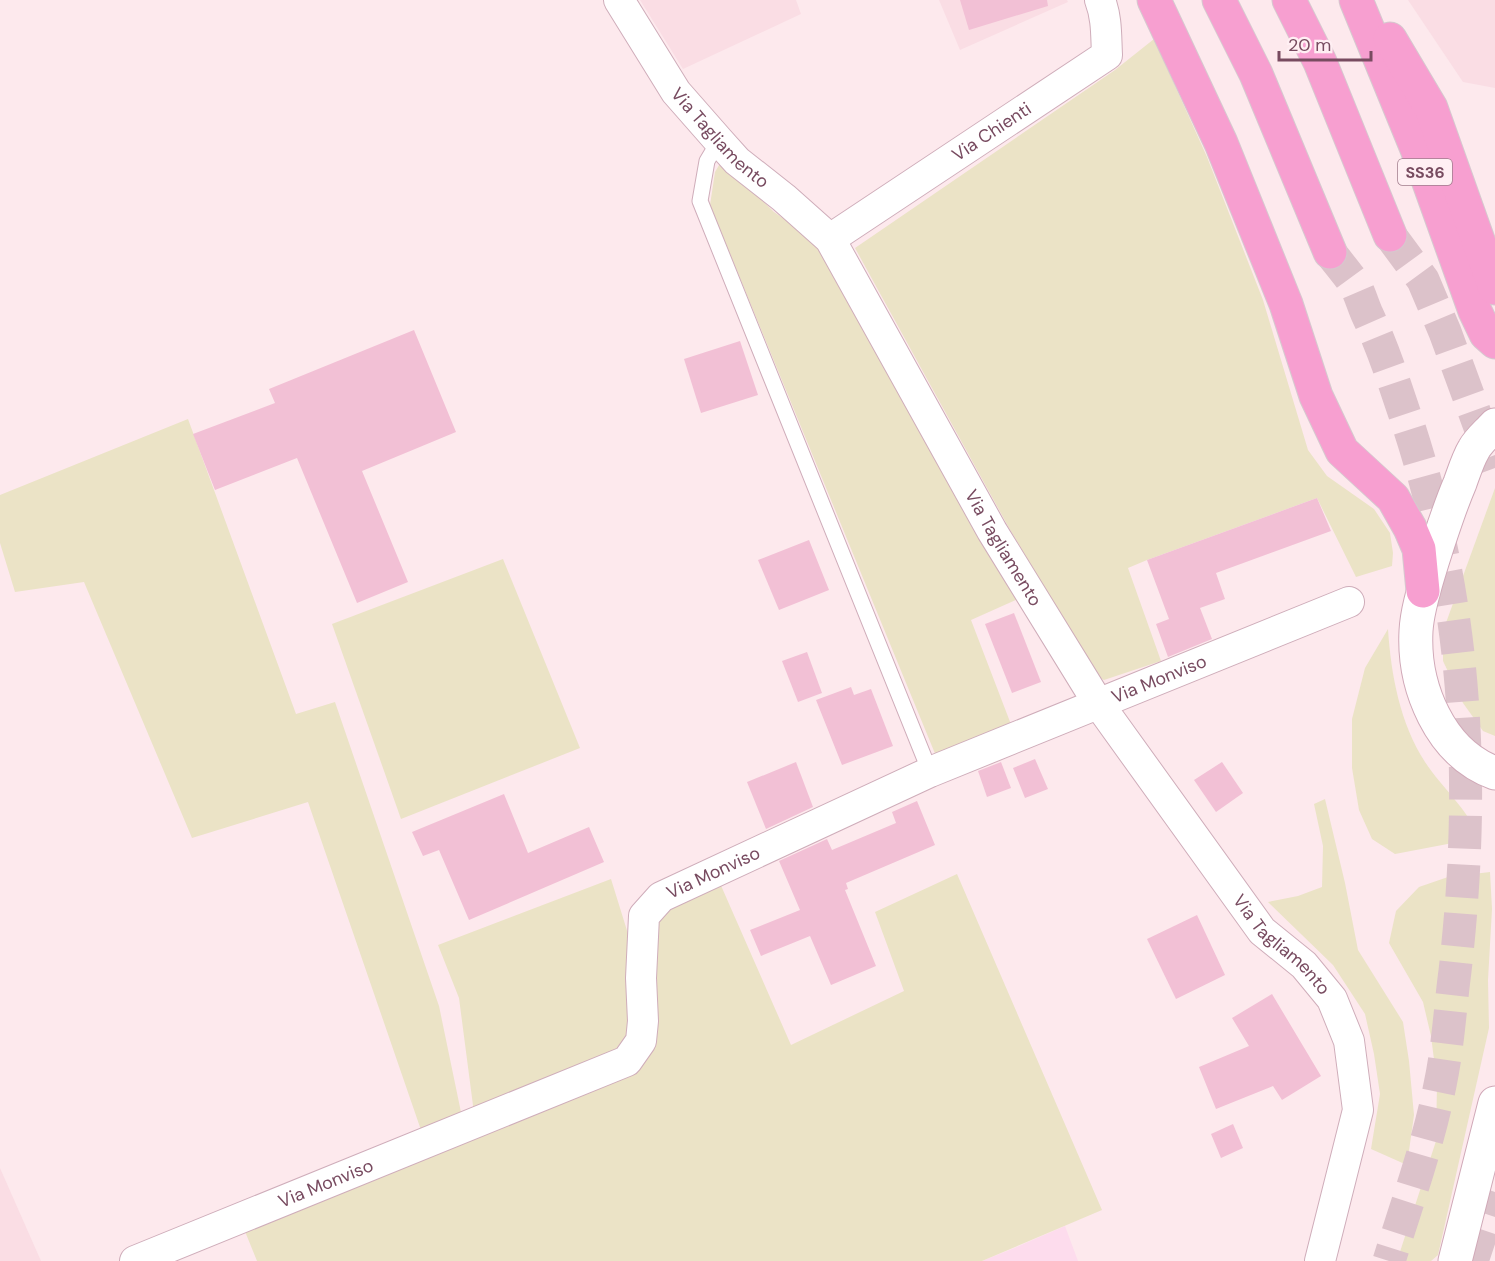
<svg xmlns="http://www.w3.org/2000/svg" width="1495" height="1261" font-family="'DM Sans',sans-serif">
	<rect width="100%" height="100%" fill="#fde9ed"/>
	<g fill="#fadde4">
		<polygon points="640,0 796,0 801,14 683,69"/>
		<polygon points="939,0 1067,0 1068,2 960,50"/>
		<polygon points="1408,0 1495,0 1495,88 1463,82"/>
		<polygon points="0,1168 41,1261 0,1261"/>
	</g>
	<polygon fill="#fddced" points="1065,1226 1078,1261 982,1261 1012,1249"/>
	<g fill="#ebe3c6">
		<polygon points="1154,39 1207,157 1263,300 1308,450 1327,476 1374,509 1390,533 1393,553 1392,566 1356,577 1317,498 1147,560 1128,568 1161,661 1104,680 1097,676 1009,528 855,248 1115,70"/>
		<polygon points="722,160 774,212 813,239 1020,598 971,620 1012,727 936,756 710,205 715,172"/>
		<polygon points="188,419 296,714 335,702 439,1006 462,1117 422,1133 308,802 192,838 84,582 15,592 0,543 0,495"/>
		<polygon points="1495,488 1495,736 1483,731 1463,703 1443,661 1443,631"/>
		<polygon points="503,559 580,748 401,819 332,624"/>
		<path d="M1388 629C1391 675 1400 723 1425 762 1442 788 1468 809 1479 838L1395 854 1372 839 1359 810 1352 768V719L1365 668Z"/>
		<polygon points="1325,799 1345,883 1358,950 1403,1022 1409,1061 1414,1115 1407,1165 1371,1149 1380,1094 1374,1054 1365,1014 1333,965 1268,902 1298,896 1322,887 1323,846 1314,804"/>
		<polygon points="1490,872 1492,909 1488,980 1489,1028 1438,1255 1431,1261 1397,1261 1436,1141 1437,1083 1431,1036 1423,1002 1389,943 1396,911 1419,887 1448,877"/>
		<polygon points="957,874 1102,1210 982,1261 257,1261 244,1229 633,1071 655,918 669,905 719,881 791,1045 904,991 875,912"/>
		<polygon points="611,879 629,937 628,1034 615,1050 474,1113 459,998 438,945"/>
	</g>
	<g fill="#f2c0d5">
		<polygon points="960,0 1047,0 1048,6 969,30"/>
		<polygon points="414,330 456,432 362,471 408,582 357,603 297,458 215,490 193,434 275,403 269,389"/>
		<polygon points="740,341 758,395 701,413 684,359"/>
		<polygon points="1317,498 1331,531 1216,573 1225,599 1200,608 1212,639 1168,657 1156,624 1169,619 1147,560"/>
		<polygon points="809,540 829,590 779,610 758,560"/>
		<polygon points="1014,613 1041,682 1012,693 985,624"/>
		<polygon points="807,652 822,693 798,702 782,661"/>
		<polygon points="851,687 854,695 871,689 893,746 842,765 816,700"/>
		<polygon points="1035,759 1048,789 1025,798 1013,768"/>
		<polygon points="796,762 813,807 766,829 747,782"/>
		<polygon points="1001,762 1011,788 987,797 978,771"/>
		<polygon points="1222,762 1243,793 1216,812 1194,780"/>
		<polygon points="504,794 528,853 589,827 604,862 469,920 439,850 423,856 412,832"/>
		<polygon points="917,801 935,845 846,883 848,889 845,890 876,966 831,985 810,936 761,956 750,930 800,910 779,861 827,839 832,850 896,823 892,812"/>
		<polygon points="1197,915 1225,975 1176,999 1147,939"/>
		<polygon points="1272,994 1321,1076 1282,1100 1273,1086 1216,1109 1199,1067 1249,1046 1232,1018"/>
		<polygon points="1233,1124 1243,1148 1221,1158 1211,1134"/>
	</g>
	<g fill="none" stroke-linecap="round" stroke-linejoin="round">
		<g stroke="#dcc2ca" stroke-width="33" stroke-dasharray="33 16" stroke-linecap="butt">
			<polyline points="1390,235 1423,280 1445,332 1495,468"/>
			<path d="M1330 252C1338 263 1348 274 1355 285 1360 294 1363 305 1367 314 1382 346 1393 379 1404 412 1467 597 1477 778 1455 971 1450 1009 1448 1047 1440 1085 1428 1145 1407 1203 1389 1261"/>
			<polyline points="1472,1261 1495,1192"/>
		</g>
		<g stroke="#cfadba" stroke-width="17">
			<polyline id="lane" points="719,141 707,161 700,201 930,772"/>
		</g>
		<g stroke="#cfadba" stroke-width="32">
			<g id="street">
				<path id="s1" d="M619 0 676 92 719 141 737 161 784 198 830 239 992 531 1098 703 1262 931 1304 965 1332 999 1349 1041 1358 1110 1320 1261"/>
				<path id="s2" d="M830 239 1107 55C1106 36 1107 18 1100 0"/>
				<path id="s3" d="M135 1261 627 1061 641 1041 643 1021 641 978 644 916 661 897 930 772 1349 602"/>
			</g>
		</g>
		<g stroke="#d0a9b8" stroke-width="35">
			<g id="secondary">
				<path d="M1495 425C1488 433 1479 440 1474 449 1468 459 1464 472 1460 483 1448 511 1439 540 1430 569 1424 589 1417 611 1416 631 1413 687 1440 753 1495 773"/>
				<polyline points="1455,1261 1495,1103"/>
			</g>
		</g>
		<g stroke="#d6c9cf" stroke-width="35">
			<g id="highway">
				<polyline points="1154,0 1221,143 1286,304 1316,396 1342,451 1393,498 1410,528 1419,549 1423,591"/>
				<polyline points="1219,0 1256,74 1330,252"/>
				<polyline points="1289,0 1320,62 1390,235"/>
				<polyline points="1356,0 1417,149 1475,311 1486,334 1495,342"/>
				<polyline points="1390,39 1431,108 1495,288"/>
			</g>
		</g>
		<use href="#lane" stroke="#fff" stroke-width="15"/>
		<use href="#street" stroke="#fff" stroke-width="30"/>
		<use href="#secondary" stroke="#fff" stroke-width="33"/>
		<use href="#highway" stroke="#f79fd0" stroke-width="33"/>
	</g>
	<g text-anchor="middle" stroke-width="4.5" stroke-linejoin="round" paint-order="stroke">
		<rect fill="#ffeff3" stroke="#a07c8c" stroke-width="1.5" x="1398" y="159" width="54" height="26" rx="4.5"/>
		<g font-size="16" font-weight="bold" fill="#784b60">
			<text x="1425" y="178">SS36</text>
		</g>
		<g font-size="18" fill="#784b60" stroke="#ffeff3">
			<text dy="6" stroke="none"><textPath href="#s2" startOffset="194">Via Chienti</textPath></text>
			<text dy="6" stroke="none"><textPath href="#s1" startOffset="172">Via Tagliamento</textPath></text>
			<text dy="6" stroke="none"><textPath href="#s1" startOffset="676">Via Tagliamento</textPath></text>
			<text dy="6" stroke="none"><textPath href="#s3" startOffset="1250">Via Monviso</textPath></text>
			<text dy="6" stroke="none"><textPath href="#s3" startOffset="764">Via Monviso</textPath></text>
			<text dy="6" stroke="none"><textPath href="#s1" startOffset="1162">Via Tagliamento</textPath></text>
			<text dy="6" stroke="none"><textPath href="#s3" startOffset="206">Via Monviso</textPath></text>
		</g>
	</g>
	<path d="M1279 51v9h92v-9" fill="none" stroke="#784b60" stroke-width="3"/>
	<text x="1288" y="51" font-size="18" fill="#784b60" stroke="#ffeff3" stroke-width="4.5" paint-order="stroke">20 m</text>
</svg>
